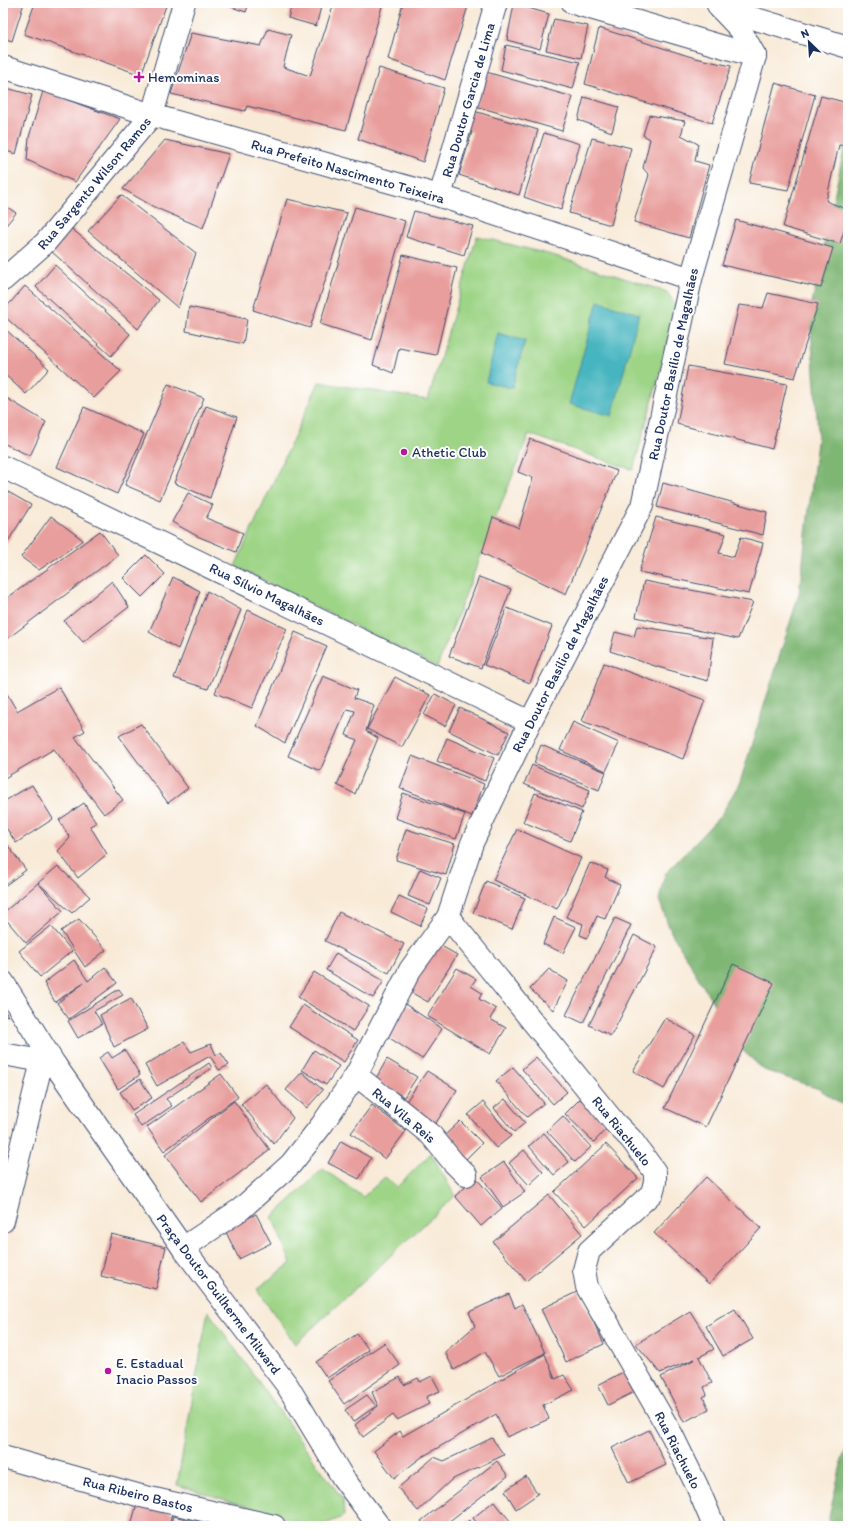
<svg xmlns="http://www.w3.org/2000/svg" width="851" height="1529" font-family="Itim,sans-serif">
	<rect width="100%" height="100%" fill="#fff"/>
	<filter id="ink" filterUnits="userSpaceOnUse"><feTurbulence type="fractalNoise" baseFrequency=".025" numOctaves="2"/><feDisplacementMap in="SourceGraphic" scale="8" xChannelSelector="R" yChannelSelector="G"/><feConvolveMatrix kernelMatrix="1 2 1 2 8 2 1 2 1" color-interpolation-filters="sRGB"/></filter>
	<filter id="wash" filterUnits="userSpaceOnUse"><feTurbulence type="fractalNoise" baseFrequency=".012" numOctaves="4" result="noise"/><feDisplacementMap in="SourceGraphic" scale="16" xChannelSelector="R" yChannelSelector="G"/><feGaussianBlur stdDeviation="0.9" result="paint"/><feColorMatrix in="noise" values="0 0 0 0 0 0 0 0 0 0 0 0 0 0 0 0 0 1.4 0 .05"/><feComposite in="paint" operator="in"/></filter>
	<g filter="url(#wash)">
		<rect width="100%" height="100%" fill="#f8ead7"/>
		<g fill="#9dd486" stroke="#5c8272">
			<polygon points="477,236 552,255 667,292 678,308 633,470 529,434 437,667 235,566 319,382 428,400"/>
			<polygon points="431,1153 455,1196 295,1344 257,1289 291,1263 272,1217 323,1169 363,1197 385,1177 397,1187"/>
			<polygon points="208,1311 343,1500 344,1516 321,1526 311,1526 177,1485"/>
		</g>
		<g fill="#7eb673" stroke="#4c7268">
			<polygon points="848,130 848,1108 819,1089 764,1070 740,1048 671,932 659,900 665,874 721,815 740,782 799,594 818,433 810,313"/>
			<polygon points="848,1444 848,1526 830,1526 829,1517 842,1460"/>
		</g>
		<g fill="#47b5c0" stroke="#31728f">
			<polygon points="598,301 639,314 612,416 569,404"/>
			<polygon points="498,333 525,341 512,388 486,382"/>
		</g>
		<g id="blocks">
			<g fill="#e89e9c">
				<polygon points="3,3 24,3 12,41 3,38"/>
				<polygon points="35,3 167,3 141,75 24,34"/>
				<polygon points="220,3 249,3 246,12"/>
				<polygon points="292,3 322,3 316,26 288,18"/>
				<polygon points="334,3 383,3 346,130 247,106 245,111 171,94 191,33 261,46 268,29 291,35 283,67 310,76"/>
				<polygon points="403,3 469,3 445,80 388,59"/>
				<polygon points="514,4 549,14 540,49 507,40"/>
				<polygon points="554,19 588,26 581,58 546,50"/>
				<polygon points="599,28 695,58 731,66 712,123 585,84"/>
				<polygon points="506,45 580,62 573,89 501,70"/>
				<polygon points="379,68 444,88 423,162 358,139"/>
				<polygon points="486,72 573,97 562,131 475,106"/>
				<polygon points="775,83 815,95 788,190 749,183"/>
				<polygon points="3,87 32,95 16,154 3,150"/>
				<polygon points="43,91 120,119 75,182 27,160 29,137"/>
				<polygon points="821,96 848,103 848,146 839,145 826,201 848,210 848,217 840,244 783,227"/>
				<polygon points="584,97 619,107 612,132 578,120"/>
				<polygon points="467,109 538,130 519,195 459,175 472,132 463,128"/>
				<polygon points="649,115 685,121 681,135 698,144 695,161 709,165 689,238 634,222 649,175 643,168 650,139 643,135"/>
				<polygon points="544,133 580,144 561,210 524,197"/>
				<polygon points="592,138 631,148 611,225 569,213"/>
				<polygon points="165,140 229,154 203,228 154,207 123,189"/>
				<polygon points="121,195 196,253 178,308 88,231"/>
				<polygon points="287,199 347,213 310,328 253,310"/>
				<polygon points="3,204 16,213 3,229"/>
				<polygon points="355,207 405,221 372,340 320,324"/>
				<polygon points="414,211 473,226 464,255 406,237"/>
				<polygon points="736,220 833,248 821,288 722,265"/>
				<polygon points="72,229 159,300 138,329 51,251"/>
				<polygon points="403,255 457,268 436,355 399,348 393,373 373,365"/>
				<polygon points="55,265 130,334 111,356 36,287"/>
				<polygon points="25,286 121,371 94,398 3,315 3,311"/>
				<polygon points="768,293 818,304 795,378 725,364 739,305 763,308"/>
				<polygon points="189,307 247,319 243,344 186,331"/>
				<polygon points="3,327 49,369 26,394 3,373"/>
				<polygon points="688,366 787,384 772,449 677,424"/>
				<polygon points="168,384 204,398 160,500 125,485"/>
				<polygon points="3,396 46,422 30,456 3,443"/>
				<polygon points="206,406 237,417 210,498 174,483"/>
				<polygon points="84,407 144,434 117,494 57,467"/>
				<polygon points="530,439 617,471 566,594 482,553 493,517 519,528 533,478 518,472"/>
				<polygon points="663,483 767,512 763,535 657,507"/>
				<polygon points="3,489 31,505 5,546 3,545"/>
				<polygon points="188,493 213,505 206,518 243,533 236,552 197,536 172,522"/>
				<polygon points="51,516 83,540 39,570 21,557"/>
				<polygon points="656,517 726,534 719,553 734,557 741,537 763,543 749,594 639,572"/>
				<polygon points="100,531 118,555 3,642 3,601"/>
				<polygon points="146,555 165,574 142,597 123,578"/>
				<polygon points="173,577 200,591 178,649 149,632"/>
				<polygon points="479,577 511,589 481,668 449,656"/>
				<polygon points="112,581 129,607 83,642 64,621"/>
				<polygon points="644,581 753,602 738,639 636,617"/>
				<polygon points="207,591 241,610 208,689 174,678"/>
				<polygon points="507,608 552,626 530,683 484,665"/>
				<polygon points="248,610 287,629 252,708 215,693"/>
				<polygon points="637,626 713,638 708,681 658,667 610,651 615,632 634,637"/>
				<polygon points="295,632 327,646 285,743 257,726"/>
				<polygon points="604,663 705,700 683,759 582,721"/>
				<polygon points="323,676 357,690 354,698 374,705 366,731 378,738 355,794 337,785 357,740 346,735 355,711 347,709 320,771 288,756"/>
				<polygon points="395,677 430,695 402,747 367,729"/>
				<polygon points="3,687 17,711 59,687 85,731 75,737 123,800 104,814 54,749 3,779"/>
				<polygon points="435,694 456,705 445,726 424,715"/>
				<polygon points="460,708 509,732 498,755 449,731"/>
				<polygon points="573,722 619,743 606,771 560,750"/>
				<polygon points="141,724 188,788 168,803 119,736"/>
				<polygon points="447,738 494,758 485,781 437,761"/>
				<polygon points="541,745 606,772 599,790 534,763"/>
				<polygon points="412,756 484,784 472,816 400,788"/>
				<polygon points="532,765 590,790 582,809 524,784"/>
				<polygon points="32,785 53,819 16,843 3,823 3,802"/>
				<polygon points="403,793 465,814 456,839 395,818"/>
				<polygon points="535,793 582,812 570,841 523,822"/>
				<polygon points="84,803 96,823 90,826 107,854 78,878 58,851 70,838 59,820"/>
				<polygon points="406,829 455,844 446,875 396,860"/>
				<polygon points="517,829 581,858 557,909 493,880"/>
				<polygon points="3,839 26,870 3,887"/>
				<polygon points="590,863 608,870 605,877 620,885 605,919 597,916 587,938 580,935 583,924 566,917"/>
				<polygon points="58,866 90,897 72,913 38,883"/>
				<polygon points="420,869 441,878 430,905 408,896"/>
				<polygon points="486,881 525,898 512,929 473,913"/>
				<polygon points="38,883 63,911 26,943 3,916 3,913"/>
				<polygon points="399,896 428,909 420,926 391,912"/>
				<polygon points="339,912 404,944 389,973 325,941"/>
				<polygon points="554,917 576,927 563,953 543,944"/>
				<polygon points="615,918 631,925 583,1023 566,1015"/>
				<polygon points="79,919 106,950 85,967 61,931"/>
				<polygon points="51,926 72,951 40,977 19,951"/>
				<polygon points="634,935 657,947 611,1036 589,1025"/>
				<polygon points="436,943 457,955 428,1002 407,990"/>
				<polygon points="336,953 384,981 373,998 326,970"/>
				<polygon points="74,960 88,981 105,967 117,983 69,1019 57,1003 84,983 55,1002 44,983"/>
				<polygon points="733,964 774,983 706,1127 665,1108"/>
				<polygon points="457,968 476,979 471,986 482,993 479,999 496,1009 490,1019 506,1028 490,1054 427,1016"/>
				<polygon points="549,969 568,981 553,1010 530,989"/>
				<polygon points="314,972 369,1006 353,1031 298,997"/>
				<polygon points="119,989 123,995 94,1011 102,1024 78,1038 68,1021"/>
				<polygon points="131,998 148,1029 114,1047 100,1015"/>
				<polygon points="405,1004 442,1029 422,1059 385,1035"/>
				<polygon points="303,1005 358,1040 344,1062 289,1027"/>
				<polygon points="3,1008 8,1016 3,1015"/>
				<polygon points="665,1018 695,1035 664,1089 633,1071"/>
				<polygon points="184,1042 191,1052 211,1044 216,1055 221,1053 229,1065 219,1070 210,1056 157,1086 145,1065"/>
				<polygon points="125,1050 140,1075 118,1089 99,1058 108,1052 112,1058"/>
				<polygon points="314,1050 339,1066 326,1085 302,1070"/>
				<polygon points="536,1057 567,1092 553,1104 522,1069"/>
				<polygon points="387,1059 417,1077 404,1097 375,1080"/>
				<polygon points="209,1063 212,1068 166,1099 172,1106 141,1127 133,1115"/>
				<polygon points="513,1067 544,1103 527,1117 496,1081"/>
				<polygon points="427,1071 457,1090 434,1126 403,1106"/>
				<polygon points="302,1072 323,1090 307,1108 286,1090"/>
				<polygon points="221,1074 238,1097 164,1151 147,1127"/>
				<polygon points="140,1079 152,1098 132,1110 120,1092"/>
				<polygon points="266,1084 293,1118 274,1144 241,1104"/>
				<polygon points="505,1099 525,1123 514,1132 494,1108"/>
				<polygon points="580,1099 608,1127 594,1142 565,1114"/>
				<polygon points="234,1101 270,1150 201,1202 165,1155"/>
				<polygon points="483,1102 511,1136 496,1148 468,1115"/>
				<polygon points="372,1105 406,1131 385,1159 351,1133"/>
				<polygon points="563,1116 591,1147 575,1162 547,1131"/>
				<polygon points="460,1121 482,1143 463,1162 441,1139"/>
				<polygon points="544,1133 569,1162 554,1175 529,1146"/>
				<polygon points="341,1141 371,1158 359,1179 328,1163"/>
				<polygon points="606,1144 638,1178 586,1226 554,1192"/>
				<polygon points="524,1150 543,1172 529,1185 509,1163"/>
				<polygon points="504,1162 525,1192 503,1207 482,1177"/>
				<polygon points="706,1177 761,1228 709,1284 654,1233"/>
				<polygon points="476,1178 502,1208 481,1226 455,1196"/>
				<polygon points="549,1195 582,1234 526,1281 493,1242"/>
				<polygon points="256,1214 271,1243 239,1259 225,1230"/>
				<polygon points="111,1234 166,1247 156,1289 101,1276"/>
				<polygon points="579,1291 604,1344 566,1362 541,1309"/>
				<polygon points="509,1294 515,1308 522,1304 545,1353 499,1376 485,1352 454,1370 445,1352 475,1326 469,1312"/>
				<polygon points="735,1309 753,1339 723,1356 706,1326"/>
				<polygon points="690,1311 714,1349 699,1357 712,1383 704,1387 707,1395 703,1397 709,1409 684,1422 661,1377 695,1359 660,1373 636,1344"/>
				<polygon points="357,1334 369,1350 327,1378 316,1362"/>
				<polygon points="384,1343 400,1365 344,1404 328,1381"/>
				<polygon points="545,1354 555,1379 564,1375 574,1390 543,1405 549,1419 507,1437 496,1414 422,1457 394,1478 374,1451 400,1431 403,1436"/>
				<polygon points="623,1372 634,1392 608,1405 598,1385"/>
				<polygon points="432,1376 440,1391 426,1397 429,1404 397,1420 393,1415 363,1437 355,1425 378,1406 372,1392 400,1377 404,1385 418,1378 420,1382"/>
				<polygon points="367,1395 376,1406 353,1422 345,1410"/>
				<polygon points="649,1430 666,1465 629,1483 612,1448"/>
				<polygon points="492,1438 504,1455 451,1480 418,1511 398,1488 434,1457 444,1461"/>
				<polygon points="497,1461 508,1476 443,1526 425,1526 421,1521"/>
				<polygon points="526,1476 538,1494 516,1509 505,1491"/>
				<polygon points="494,1501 511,1522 505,1526 479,1526 473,1518"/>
				<polygon points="137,1503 172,1513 169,1526 131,1526"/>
				<polygon points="173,1516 207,1524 207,1526 170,1526"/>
				<polygon points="469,1520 475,1526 462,1526"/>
			</g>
		</g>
	</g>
	<g filter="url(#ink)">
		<use href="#blocks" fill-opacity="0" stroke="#3c4b70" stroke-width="1"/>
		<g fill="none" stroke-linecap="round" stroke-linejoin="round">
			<g stroke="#3c4b70" stroke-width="24">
				<g id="street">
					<polyline points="720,8 848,47"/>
					<polyline points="3,67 152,115 440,196 691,279"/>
					<polyline points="440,196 496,3"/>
					<polyline points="3,280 45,243 152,115 184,3"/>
					<polyline points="3,467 530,722"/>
					<polyline points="448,917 614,1122 631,1139 655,1172 655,1182 652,1193 589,1251 584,1270 587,1287 672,1435 697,1486 714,1526"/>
					<polyline points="3,1054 42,1061 55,1065"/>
					<polyline points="356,1075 431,1135 453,1162 466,1175"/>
					<polyline points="3,1221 42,1061"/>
					<polyline points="183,1248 241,1209 291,1164 321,1126 356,1075 410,970 448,917 472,843 530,722 642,506 691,279 755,56"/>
				</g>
			</g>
			<g stroke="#3c4b70" stroke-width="24">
				<g id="secondary">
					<polyline points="573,3 755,56"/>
					<polyline points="717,3 720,8 740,29 755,56"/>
					<polyline points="3,982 55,1065 183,1248 287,1385 343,1478 379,1526"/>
					<polyline points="3,1457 141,1496 274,1526"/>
				</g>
			</g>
			<use href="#street" stroke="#fff" stroke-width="22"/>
			<use href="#secondary" stroke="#fff" stroke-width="22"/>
		</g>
	</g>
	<g fill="#b5179e" stroke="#fff" stroke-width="1.5">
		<path d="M137 71h4v4h4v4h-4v4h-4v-4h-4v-4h4z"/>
		<circle cx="404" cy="452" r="4"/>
		<circle cx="108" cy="1371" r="4"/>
	</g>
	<g text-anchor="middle" stroke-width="4" stroke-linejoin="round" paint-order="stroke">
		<g font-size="14" fill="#1b2f5e" stroke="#fff" text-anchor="start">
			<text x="148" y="82">Hemominas</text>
			<text x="412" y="457">Athetic Club</text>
			<text x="116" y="1368">E. Estadual<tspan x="116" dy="16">Inacio Passos</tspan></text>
		</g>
		<g font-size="14" fill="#1b2f5e" stroke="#fff">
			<text transform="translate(468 100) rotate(-74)" y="5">Rua Doutor Garcia de Lima</text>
			<text transform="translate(348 171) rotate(16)" y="5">Rua Prefeito Nascimento Teixeira</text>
			<text transform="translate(94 183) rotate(-50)" y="5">Rua Sargento Wilson Ramos</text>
			<text transform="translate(673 364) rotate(-78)" y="5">Rua Doutor Basílio de Magalhães</text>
			<text transform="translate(267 594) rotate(26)" y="5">Rua Sílvio Magalhães</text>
			<text transform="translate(560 664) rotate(-63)" y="5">Rua Doutor Basílio de Magalhães</text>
			<text transform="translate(404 1115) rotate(40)" y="5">Rua Vila Reis</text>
			<text transform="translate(622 1131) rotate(51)" y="5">Rua Riachuelo</text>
			<text transform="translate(219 1294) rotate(53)" y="5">Praça Doutor Guilherme Milward</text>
			<text transform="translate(678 1450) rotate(63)" y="5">Rua Riachuelo</text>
			<text transform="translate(138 1494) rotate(14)" y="5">Rua Ribeiro Bastos</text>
		</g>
	</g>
	<rect width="851" height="1529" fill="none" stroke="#fff" stroke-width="16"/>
	<g transform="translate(809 42) rotate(335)" stroke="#ffffff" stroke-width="3" paint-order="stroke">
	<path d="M0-3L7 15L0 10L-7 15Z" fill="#1b2f5e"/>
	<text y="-6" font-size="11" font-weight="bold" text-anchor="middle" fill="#1b2f5e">N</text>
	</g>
</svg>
